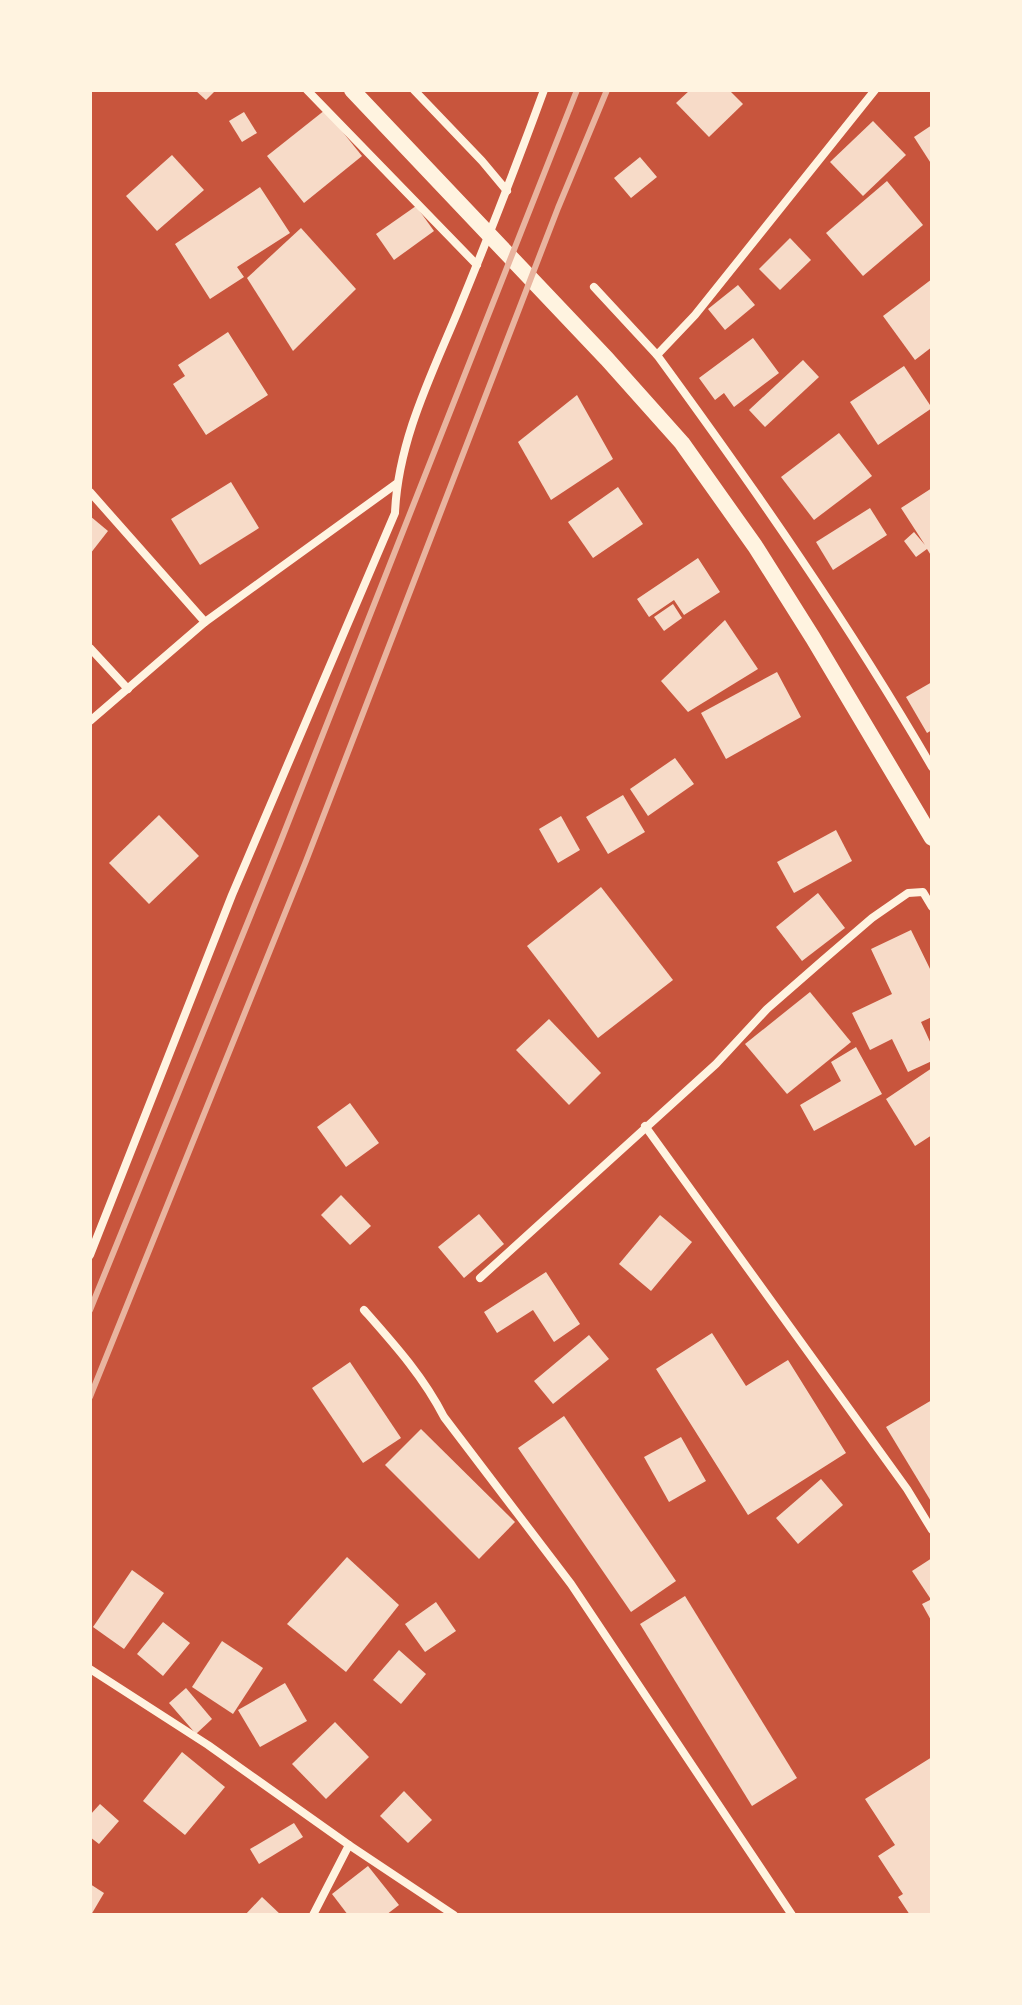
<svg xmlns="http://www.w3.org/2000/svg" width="1022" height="2005" font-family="Merriweather,serif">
	<rect width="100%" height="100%" fill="#c8553d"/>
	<g fill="#f7dbc8">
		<polygon points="195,90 216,90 206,100"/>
		<polygon points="690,90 729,90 743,104 709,137 676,103"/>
		<polygon points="325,110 362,156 304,203 267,156"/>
		<polygon points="244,112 257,133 242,142 229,121"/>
		<polygon points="873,121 906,155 863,196 830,162"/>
		<polygon points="932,125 932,165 914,137"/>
		<polygon points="172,155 204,190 157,231 126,196"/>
		<polygon points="640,157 657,177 631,198 614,178"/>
		<polygon points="887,181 923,225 863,276 826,233"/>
		<polygon points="260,187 290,233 237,267 244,277 210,299 175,244"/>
		<polygon points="416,206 434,231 394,260 376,234"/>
		<polygon points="301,228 356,289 293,351 247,278"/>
		<polygon points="790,238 811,260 780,290 759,269"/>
		<polygon points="932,279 932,347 915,360 883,316"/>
		<polygon points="738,285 755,305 725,330 708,309"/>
		<polygon points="228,332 268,395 206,435 173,384 185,376 178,365"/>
		<polygon points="753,338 779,373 734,407 724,393 715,400 699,378"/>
		<polygon points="803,360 819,377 765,427 749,410"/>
		<polygon points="904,366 932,408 878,445 850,402"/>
		<polygon points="577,395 613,459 551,500 518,442"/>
		<polygon points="839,433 872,476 814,520 781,477"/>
		<polygon points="231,482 259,528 200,565 171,519"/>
		<polygon points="618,487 643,524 593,558 568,522"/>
		<polygon points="932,488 932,557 927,549 916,557 904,541 914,532 925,545 901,508"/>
		<polygon points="870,508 887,535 833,570 816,542"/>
		<polygon points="90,516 108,531 90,554"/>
		<polygon points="698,558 720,592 684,615 674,600 649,617 637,599"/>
		<polygon points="673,604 682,618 664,631 654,617"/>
		<polygon points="725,620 758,669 688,712 661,681"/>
		<polygon points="777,672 801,717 726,759 701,713"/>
		<polygon points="932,682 932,730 927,733 906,697"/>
		<polygon points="675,758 694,784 648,816 630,789"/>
		<polygon points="623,795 645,832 608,854 586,817"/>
		<polygon points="159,815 199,856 149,904 109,863"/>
		<polygon points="561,816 580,850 558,863 539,829"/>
		<polygon points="836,830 852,861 794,893 777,862"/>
		<polygon points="601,887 673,980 598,1038 527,946"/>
		<polygon points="818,893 845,928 802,961 776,927"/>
		<polygon points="911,930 932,973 932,1017 921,1022 932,1046 932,1061 908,1072 892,1039 870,1050 852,1013 892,994 871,949"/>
		<polygon points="810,992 851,1042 787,1094 745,1044"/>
		<polygon points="549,1019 601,1073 569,1105 516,1050"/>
		<polygon points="856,1047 882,1094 814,1131 800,1105 841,1081 831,1062"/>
		<polygon points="932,1068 932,1135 915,1146 886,1099"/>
		<polygon points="350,1103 379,1143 346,1167 317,1127"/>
		<polygon points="341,1195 371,1226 350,1245 321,1215"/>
		<polygon points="479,1214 504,1244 464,1278 438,1247"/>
		<polygon points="660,1215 692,1242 651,1291 619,1264"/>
		<polygon points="546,1272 580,1324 554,1342 533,1310 497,1333 484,1312"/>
		<polygon points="712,1333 746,1386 788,1360 846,1453 748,1515 656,1369"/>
		<polygon points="589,1335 609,1359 553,1404 534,1381"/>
		<polygon points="350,1362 401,1438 363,1463 312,1388"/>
		<polygon points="932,1400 932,1503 886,1427"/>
		<polygon points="564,1416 676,1581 631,1612 518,1448"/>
		<polygon points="421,1429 515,1522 479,1559 385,1465"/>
		<polygon points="681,1437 706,1481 669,1502 644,1457"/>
		<polygon points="821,1479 843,1505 798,1544 776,1518"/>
		<polygon points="347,1557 399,1605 346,1672 287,1624"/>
		<polygon points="932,1558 932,1597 930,1598 912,1571"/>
		<polygon points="132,1570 164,1593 124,1649 93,1627"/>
		<polygon points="685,1596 797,1778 752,1806 640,1624"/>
		<polygon points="932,1599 932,1622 922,1604"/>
		<polygon points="436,1602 456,1631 425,1652 405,1624"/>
		<polygon points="163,1622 190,1643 163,1676 137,1654"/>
		<polygon points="222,1641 263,1668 233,1714 192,1687"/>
		<polygon points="399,1650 426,1674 401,1704 373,1680"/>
		<polygon points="285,1683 307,1721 260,1747 238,1710"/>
		<polygon points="186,1688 212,1719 196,1734 169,1703"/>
		<polygon points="335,1722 369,1757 326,1799 292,1764"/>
		<polygon points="182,1752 225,1787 185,1835 143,1801"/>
		<polygon points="932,1757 932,1915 910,1915 898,1897 903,1894 878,1856 895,1845 865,1799"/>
		<polygon points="404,1791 432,1820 408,1843 380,1816"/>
		<polygon points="100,1804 119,1821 99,1844 90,1837 90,1815"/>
		<polygon points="294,1823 303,1837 259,1864 250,1849"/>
		<polygon points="368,1866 399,1905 386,1915 348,1915 332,1894"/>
		<polygon points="90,1884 104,1893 91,1915 90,1915"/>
		<polygon points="262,1897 281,1915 245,1915"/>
	</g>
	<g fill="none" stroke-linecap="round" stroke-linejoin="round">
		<g stroke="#fff3e0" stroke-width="8">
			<polyline points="307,90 477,265"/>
			<polyline points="414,90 482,161 507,191"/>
			<path d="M875 90 695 315 657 355C755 489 849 624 932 767"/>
			<polyline points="594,287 657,355"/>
			<polyline points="90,492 205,622"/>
			<polyline points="90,648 128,689"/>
			<polyline points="90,721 205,622 396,484"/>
			<polyline points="645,1126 907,1489 932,1530"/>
			<path d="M90 1255 232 895 395 513C398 441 431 376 458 311 488 238 517 164 544 90"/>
			<polyline points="480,1278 716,1064 767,1009 822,961 872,918 908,893 923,892 932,907"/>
			<path d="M364 1310C394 1344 423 1376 444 1417L571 1584 792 1915"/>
			<polyline points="90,1669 208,1745 349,1845"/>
			<polyline points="313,1915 349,1845 454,1915"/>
		</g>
		<polyline stroke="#fff3e0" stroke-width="16" points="352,90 607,359 682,443 755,546 813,638 932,838"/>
		<g stroke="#e9b49f" stroke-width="6">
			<polyline points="90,1310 280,843 577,90"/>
			<polyline points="90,1397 306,861 558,208 607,90"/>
		</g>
	</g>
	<rect width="1022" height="2005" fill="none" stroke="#fff3e0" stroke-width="184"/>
</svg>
